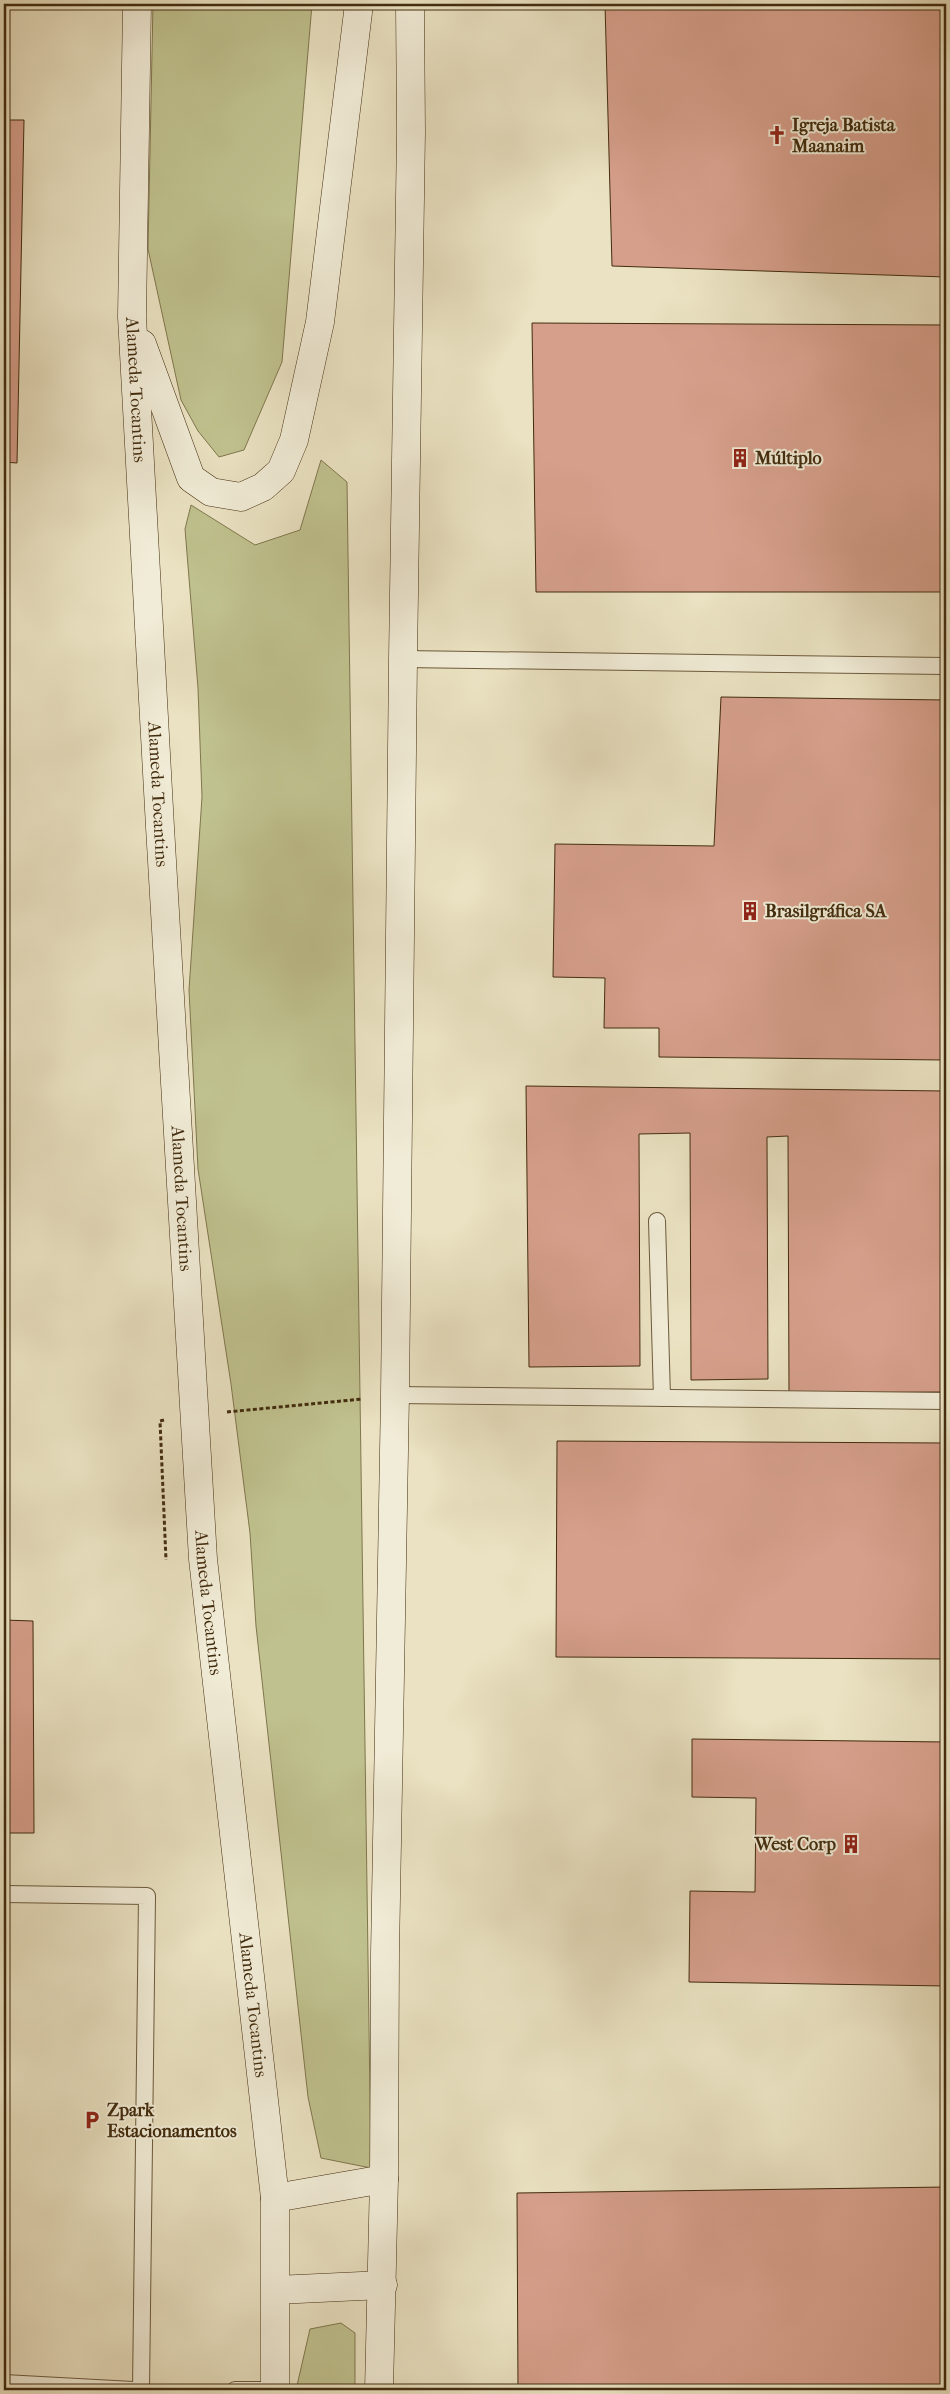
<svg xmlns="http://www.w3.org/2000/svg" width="950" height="2394" font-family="'IM FELL French Canon',serif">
	<rect width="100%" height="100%" fill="#eae2c2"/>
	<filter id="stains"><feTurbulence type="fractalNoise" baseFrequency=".004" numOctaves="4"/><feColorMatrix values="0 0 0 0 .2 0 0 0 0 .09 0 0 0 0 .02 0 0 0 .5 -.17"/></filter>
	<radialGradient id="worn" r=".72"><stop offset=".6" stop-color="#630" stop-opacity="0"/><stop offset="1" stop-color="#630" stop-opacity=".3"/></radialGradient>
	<g fill="#bfc18e" stroke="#80764e">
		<polygon points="153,4 312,4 282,362 244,450 219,457 198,431 181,400 148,249"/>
		<polygon points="321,460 347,482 371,2168 321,2158 308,2097 256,1626 250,1533 231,1384 198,1169 189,990 202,797 198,688 185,529 191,505 255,545 300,530"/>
		<polygon points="341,2323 355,2333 355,2390 296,2390 310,2329"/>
	</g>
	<g fill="#d69f8b" stroke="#422c0e">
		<polygon points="605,4 946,4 946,277 612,266"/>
		<polygon points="4,120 24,120 17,463 4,462"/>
		<polygon points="532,323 946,325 946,592 536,592"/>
		<polygon points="721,697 946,700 946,1060 659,1057 659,1028 604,1028 605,978 553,977 555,844 714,846"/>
		<polygon points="526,1086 946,1091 946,1392 789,1393 788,1136 767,1137 768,1379 691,1380 690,1133 639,1134 640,1366 529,1367"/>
		<polygon points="557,1441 946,1443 946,1659 556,1657"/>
		<polygon points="4,1620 33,1621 34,1833 4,1833"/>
		<polygon points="692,1739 946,1742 946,1986 689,1982 690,1891 755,1892 756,1798 692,1797"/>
		<polygon points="946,2187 946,2390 518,2390 517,2193"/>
	</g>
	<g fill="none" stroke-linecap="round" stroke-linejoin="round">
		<g stroke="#6c5a3b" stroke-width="18">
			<g id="lane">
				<polyline points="403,659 946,666"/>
				<polyline points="657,1221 662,1398"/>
				<polyline points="395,1395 946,1401"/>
				<polyline points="4,1894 147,1896 141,2390"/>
				<polyline points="4,2383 133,2390"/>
				<polyline points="235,2390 275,2390"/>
			</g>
		</g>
		<g stroke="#422c0e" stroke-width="29">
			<g id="secondary">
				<path id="s1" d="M137 4 132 317 160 827 203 1559 275 2198V2390"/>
				<polyline points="142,344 191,478 211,492 241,497 263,487 281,471 294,440 320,322 359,4"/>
				<polyline points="275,2198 384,2179"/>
				<polyline points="276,2290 383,2285"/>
				<polyline points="379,2390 384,2179 385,1954 395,1395 403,659 411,132 410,4"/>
			</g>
		</g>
		<g stroke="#422c0e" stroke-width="3" stroke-dasharray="4 2.5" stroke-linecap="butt">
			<polyline points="227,1412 362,1399"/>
			<polyline points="164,1420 160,1421 166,1560"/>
		</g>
		<use href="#lane" stroke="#f1ecd7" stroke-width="16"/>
		<use href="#secondary" stroke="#f1ecd7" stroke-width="28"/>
	</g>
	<defs>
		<g id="church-bare" transform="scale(1.5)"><path d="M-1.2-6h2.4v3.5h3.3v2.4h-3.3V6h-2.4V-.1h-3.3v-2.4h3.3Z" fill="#8f2418" stroke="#f1ecd7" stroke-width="2.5" paint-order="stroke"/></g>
		<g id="building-bare" transform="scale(1.5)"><path d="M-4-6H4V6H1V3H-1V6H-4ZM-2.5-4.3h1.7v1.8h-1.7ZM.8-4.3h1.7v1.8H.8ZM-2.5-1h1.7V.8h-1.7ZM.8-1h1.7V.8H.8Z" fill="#8f2418" stroke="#f1ecd7" stroke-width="2.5" paint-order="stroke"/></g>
		<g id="parking-bare" transform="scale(1.5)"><path d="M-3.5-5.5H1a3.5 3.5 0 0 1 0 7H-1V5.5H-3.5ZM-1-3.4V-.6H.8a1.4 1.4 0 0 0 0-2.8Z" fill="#8f2418" stroke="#f1ecd7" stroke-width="2.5" paint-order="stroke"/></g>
	</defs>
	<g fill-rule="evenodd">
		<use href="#church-bare" x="777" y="135"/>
		<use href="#building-bare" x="740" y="458"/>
		<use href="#building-bare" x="750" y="911"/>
		<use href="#building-bare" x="851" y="1844"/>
		<use href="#parking-bare" x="92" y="2120"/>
	</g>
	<g text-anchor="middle" stroke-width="4" stroke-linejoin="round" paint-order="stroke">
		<g font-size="18" font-weight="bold" fill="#422c0e" stroke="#f1ecd7" text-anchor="start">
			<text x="792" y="131">Igreja Batista<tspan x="792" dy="21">Maanaim</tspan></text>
			<text x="755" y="464">Múltiplo</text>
			<text x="765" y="917">Brasilgráfica SA</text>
			<text x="836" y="1850" text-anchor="end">West Corp</text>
			<text x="107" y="2116">Zpark<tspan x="107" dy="21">Estacionamentos</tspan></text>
		</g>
		<g font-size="18" fill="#422c0e" stroke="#f1ecd7">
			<text dy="6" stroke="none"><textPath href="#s1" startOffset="386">Alameda Tocantins</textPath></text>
			<text dy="6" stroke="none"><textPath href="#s1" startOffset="791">Alameda Tocantins</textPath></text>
			<text dy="6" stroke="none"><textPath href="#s1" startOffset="1196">Alameda Tocantins</textPath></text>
			<text dy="6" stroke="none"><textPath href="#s1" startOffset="1601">Alameda Tocantins</textPath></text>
			<text dy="6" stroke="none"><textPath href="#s1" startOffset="2006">Alameda Tocantins</textPath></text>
		</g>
	</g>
	<rect width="950" height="2394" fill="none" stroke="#eae2c2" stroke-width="20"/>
	<rect x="5" y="5" width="940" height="2384" fill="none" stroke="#422c0e" stroke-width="2.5"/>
	<rect x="10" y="10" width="930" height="2374" fill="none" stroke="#422c0e"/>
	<rect width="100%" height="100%" filter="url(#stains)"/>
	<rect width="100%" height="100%" fill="url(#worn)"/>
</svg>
